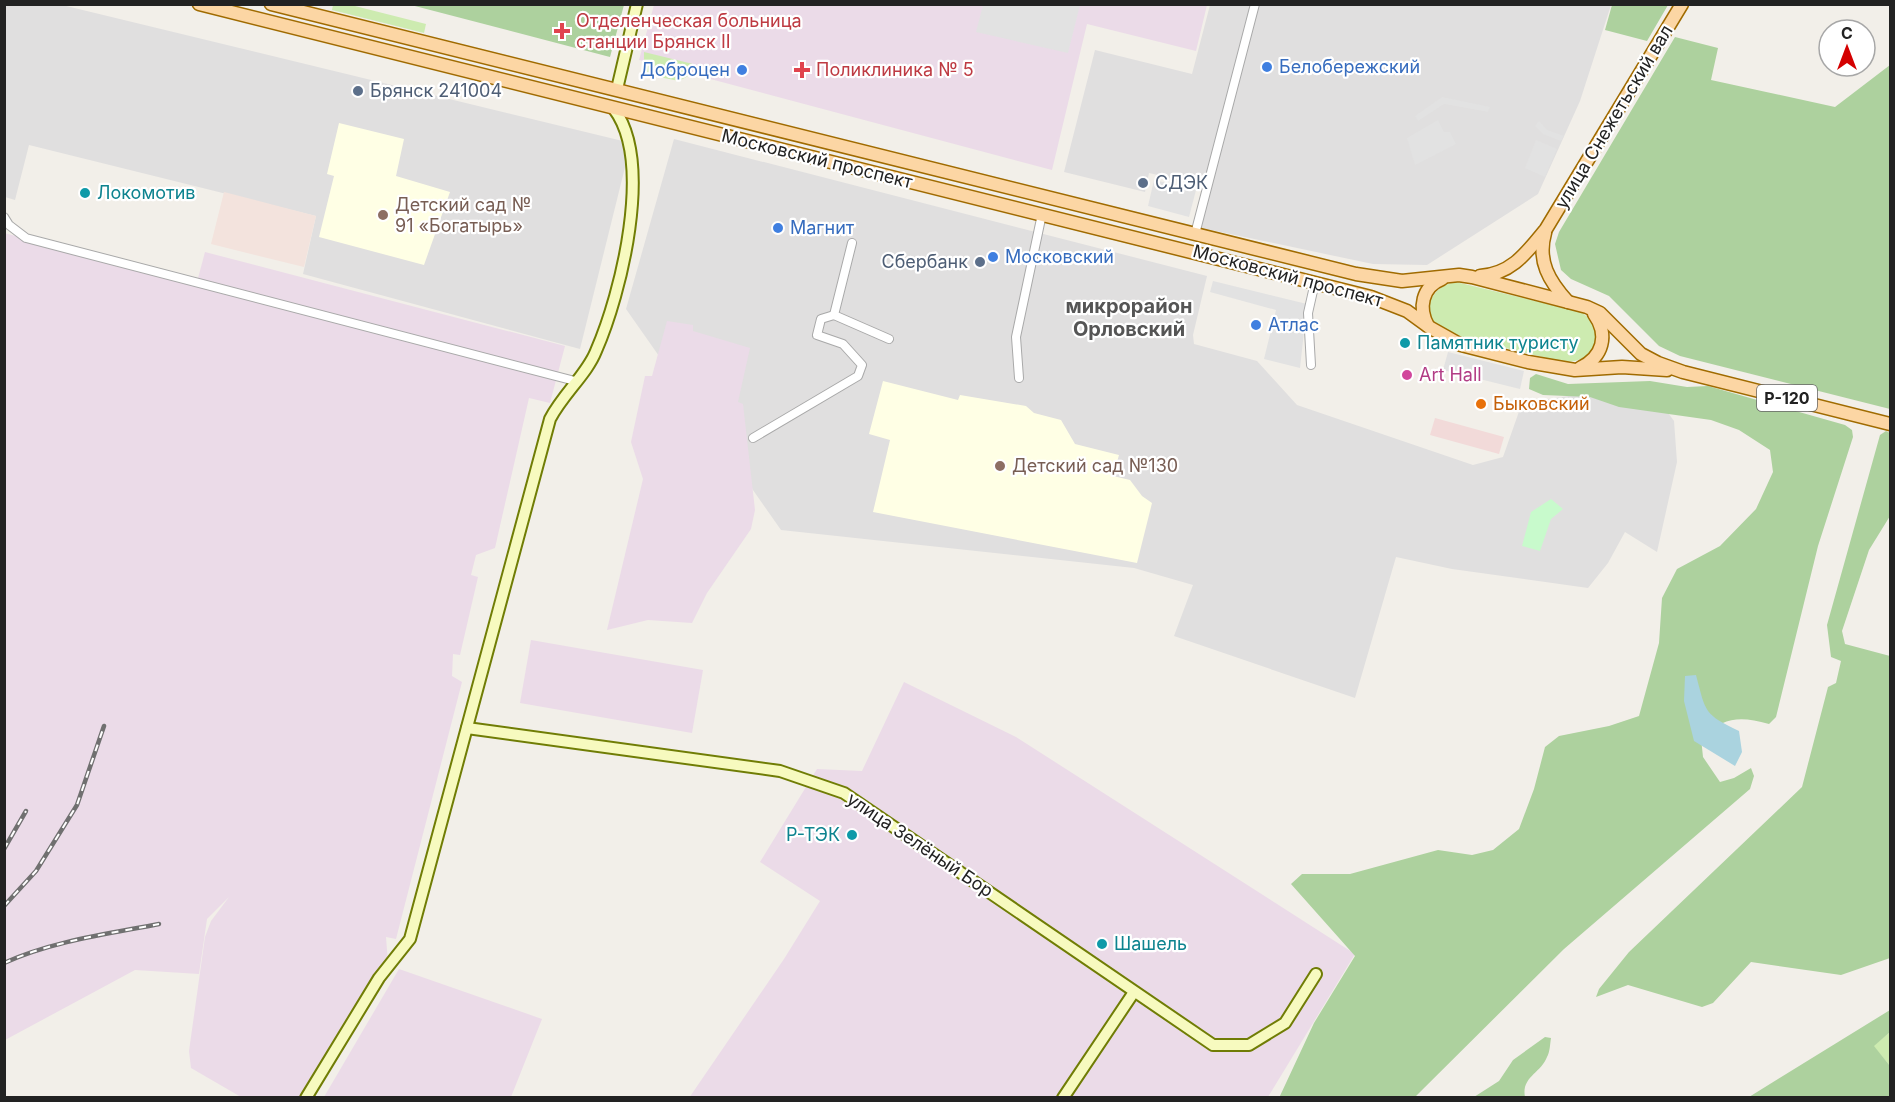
<svg xmlns="http://www.w3.org/2000/svg" width="1895" height="1102" font-family="Inter,sans-serif">
	<rect width="100%" height="100%" fill="#f2efe9"/>
	<g fill="#e0dfdf">
		<polygon points="5,5 62,5 631,143 580,349 303,274 316,216 29,145 15,200 5,197"/>
		<polygon points="1210,5 1611,5 1580,101 1538,194 1427,265 1373,264 1197,227 1207,187 1197,184 1149,173 1145,192 1064,172 1095,50 1192,74"/>
		<polygon points="674,139 1207,276 1193,335 1194,344 1257,361 1297,405 1473,465 1503,457 1522,403 1589,393 1663,406 1674,421 1677,462 1657,552 1625,532 1608,563 1588,588 1452,569 1396,557 1355,698 1174,636 1193,585 1134,568 781,530 626,309"/>
	</g>
	<polygon fill="#f2dad9" points="1435,418 1504,437 1499,454 1430,435"/>
	<g fill="#ebdbe8">
		<polygon points="654,5 1207,5 1196,51 1087,24 1052,170 639,60"/>
		<polygon points="4,233 197,282 205,252 565,346 550,403 529,398 495,548 476,555 471,575 478,577 460,655 453,654 452,676 462,682 396,939 386,937 388,963 372,978 300,1097 241,1097 191,1068 189,1051 205,937 211,921 229,897 207,919 199,974 135,970 5,1040"/>
		<polygon points="667,321 693,325 693,331 750,348 738,402 743,404 755,510 751,529 707,593 692,623 648,620 607,630 643,479 631,442 645,376 652,376"/>
		<polygon points="531,640 703,670 692,733 520,703"/>
		<polygon points="904,682 1016,737 1355,954 1268,1097 689,1098 784,959 820,901 760,862 817,769 862,771"/>
		<polygon points="399,969 542,1019 511,1097 324,1097"/>
	</g>
	<g fill="#ffffe5">
		<polygon points="339,123 404,139 396,176 450,192 424,265 319,237 334,176 327,174"/>
		<polygon points="883,381 958,400 960,395 1026,406 1034,413 1061,420 1075,444 1119,455 1113,476 1130,480 1142,496 1152,503 1137,563 873,512 890,440 869,434"/>
	</g>
	<polygon fill="#f3e3dd" points="224,192 316,216 304,267 211,244"/>
	<g fill="#cdebb0">
		<polygon points="333,5 351,5 426,24 424,33 332,10"/>
		<polygon points="644,52 693,64 690,75 679,81 649,75 644,66"/>
		<path d="M1456 282 1581 312C1609 331 1596 363 1563 362L1449 334C1443 330 1437 327 1433 321 1422 304 1437 284 1456 282Z"/>
		<polygon points="1890,1032 1890,1066 1873,1046"/>
	</g>
	<g fill="#add19e">
		<polygon points="411,5 624,5 610,57"/>
		<polygon points="1612,5 1612,4 1668,5 1647,41 1605,30"/>
		<polygon points="1675,37 1718,48 1711,80 1835,107 1890,65 1890,409 1680,356 1659,346 1609,296 1571,279 1561,270 1555,244 1559,232"/>
		<path d="M1536 374 1568 384 1650 381 1687 387 1708 386 1845 425 1852 430 1853 437 1818 546 1776 717 1769 724C1739 716 1725 717 1701 738L1703 757 1720 782 1734 778 1751 768 1754 776 1750 789 1564 949 1415 1097 1279 1098 1314 1023 1355 956 1291 884 1302 874H1350L1438 850 1472 855 1493 850 1519 829 1534 789 1545 747 1559 736 1609 726 1639 716 1659 643 1662 598 1677 569 1720 546 1756 509 1773 472 1770 450 1739 430 1711 420 1619 407 1590 397 1543 395 1529 389 1530 378Z"/>
		<polygon points="1886,431 1890,433 1890,516 1869,550 1842,631 1845,644 1890,656 1890,958 1841,975 1751,962 1713,1003 1702,1007 1628,985 1596,997 1599,989 1629,952 1802,787 1828,687 1836,683 1841,661 1831,657 1827,625 1880,435"/>
		<polygon points="1890,1010 1890,1032 1874,1046 1890,1066 1890,1097 1749,1097"/>
		<path d="M1545 1037 1551 1038C1550 1044 1550 1052 1547 1057 1541 1073 1521 1077 1525 1097H1474L1499 1081 1513 1060Z"/>
	</g>
	<polygon fill="#c8facc" points="1551,499 1563,509 1551,519 1540,551 1522,546 1531,512"/>
	<g fill="#e2e2e2">
		<polygon points="983,5 1080,5 1068,53 976,32"/>
		<polygon points="1442,97 1490,107 1488,112 1444,104 1418,121 1415,116"/>
		<polygon points="1438,120 1444,132 1450,132 1456,144 1415,165 1407,138"/>
		<polygon points="1539,121 1547,130 1564,136 1561,141 1543,134 1535,126"/>
		<polygon points="1536,140 1557,149 1545,177 1525,168"/>
		<polygon points="1154,180 1196,190 1189,217 1148,206"/>
		<polygon points="1213,281 1307,304 1300,368 1264,359 1276,310 1210,292"/>
		<polygon points="1448,352 1524,371 1520,389 1443,370"/>
	</g>
	<path fill="#aad3df" d="M1696 675C1706 713 1704 714 1739 731L1742 752 1735 766 1694 741 1684 701 1685 676Z"/>
	<g fill="none" stroke-linecap="round" stroke-linejoin="round">
		<g stroke="#a9a9a9" stroke-width="10">
			<g id="street">
				<polyline points="4,217 9,225 26,238 575,381"/>
				<polyline points="1195,234 1255,4"/>
				<polyline points="852,243 834,315 889,339"/>
				<polyline points="1311,365 1308,313 1315,282"/>
				<polyline points="1019,378 1016,337 1042,214"/>
				<polyline points="753,438 858,376 862,365 843,344 817,335 821,319 834,315"/>
			</g>
		</g>
		<g stroke="#707d05" stroke-width="14">
			<g id="secondary">
				<polyline points="617,89 637,4"/>
				<polyline points="467,728 780,771 844,793 1213,1045 1249,1045 1285,1023 1316,974"/>
				<path d="M306 1098 379 978 410 939 550 419C563 394 587 374 596 351 621 294 654 162 614 109"/>
				<polyline points="1063,1098 1134,992"/>
			</g>
		</g>
		<g stroke="#a06b00" stroke-width="15">
			<g id="primary">
				<polyline points="199,4 1371,297 1407,311 1429,327 1461,345 1528,362 1575,370 1622,367 1667,370"/>
				<polyline points="271,4 1356,274 1402,281 1459,275 1472,277 1587,307 1600,313 1641,354 1658,363 1683,372 1890,424"/>
				<path d="M1545 233C1537 261 1549 281 1568 302"/>
				<path d="M1480 276C1512 274 1527 252 1546 229L1682 4"/>
				<path d="M1428 326C1418 308 1422 287 1442 279"/>
				<path d="M1580 368C1603 357 1609 335 1594 314"/>
			</g>
		</g>
		<use href="#street" stroke="#fff" stroke-width="8"/>
		<use href="#secondary" stroke="#f7fabf" stroke-width="10"/>
		<use href="#primary" stroke="#fcd6a4" stroke-width="12"/>
		<g stroke="#707070" stroke-width="4.5">
			<g id="rail">
				<polyline points="4,849 26,811"/>
				<polyline points="4,906 36,871 77,805 104,726"/>
				<path d="M4 963C53 941 107 934 159 924"/>
			</g>
		</g>
		<use href="#rail" stroke="#fff" stroke-width="2" stroke-dasharray="7" stroke-linecap="butt"/>
	</g>
	<g fill="#e0444e" stroke="#fff" stroke-width="2">
		<path d="M559 22h6v6h6v6h-6v6h-6v-6h-6v-6h6z"/>
		<path d="M799 61h6v6h6v6h-6v6h-6v-6h-6v-6h6z"/>
	</g>
	<g fill="#3f7fe0" stroke="#fff" stroke-width="2">
		<circle cx="1267" cy="67" r="6"/>
		<circle cx="742" cy="70" r="6"/>
		<circle cx="778" cy="228" r="6"/>
		<circle cx="993" cy="257" r="6"/>
		<circle cx="1256" cy="325" r="6"/>
	</g>
	<g fill="#5c6f8a" stroke="#fff" stroke-width="2">
		<circle cx="358" cy="91" r="6"/>
		<circle cx="1143" cy="183" r="6"/>
		<circle cx="980" cy="262" r="6"/>
	</g>
	<g fill="#0f9aa8" stroke="#fff" stroke-width="2">
		<circle cx="85" cy="193" r="6"/>
		<circle cx="1405" cy="343" r="6"/>
		<circle cx="852" cy="835" r="6"/>
		<circle cx="1102" cy="944" r="6"/>
	</g>
	<g fill="#8d6e63" stroke="#fff" stroke-width="2">
		<circle cx="383" cy="215" r="6"/>
		<circle cx="1000" cy="466" r="6"/>
	</g>
	<circle fill="#d1479c" stroke="#fff" stroke-width="2" cx="1407" cy="375" r="6"/>
	<circle fill="#e8710a" stroke="#fff" stroke-width="2" cx="1481" cy="404" r="6"/>
	<g text-anchor="middle" stroke-width="4.5" stroke-linejoin="round" paint-order="stroke">
		<rect fill="#fff" stroke="#646464" stroke-width="1.5" x="1757" y="385" width="60" height="26" rx="4.5"/>
		<g font-size="16" font-weight="bold" fill="#222">
			<text x="1787" y="404">Р-120</text>
		</g>
		<g font-size="18" fill="#be3a42" stroke="#fff" text-anchor="start">
			<text x="576" y="27">Отделенческая больница<tspan x="576" dy="21">станции Брянск II</tspan></text>
			<text x="816" y="76">Поликлиника № 5</text>
		</g>
		<g font-size="18" fill="#366cbe" stroke="#fff" text-anchor="start">
			<text x="1279" y="73">Белобережский</text>
			<text x="730" y="76" text-anchor="end">Доброцен</text>
			<text x="790" y="234">Магнит</text>
			<text x="1005" y="263">Московский</text>
			<text x="1268" y="331">Атлас</text>
		</g>
		<g font-size="18" fill="#4e5e75" stroke="#fff" text-anchor="start">
			<text x="370" y="97">Брянск 241004</text>
			<text x="1155" y="189">СДЭК</text>
			<text x="968" y="268" text-anchor="end">Сбербанк</text>
		</g>
		<g font-size="18" fill="#222" stroke="#fff">
			<text transform="translate(1614 117) rotate(-59)" y="6">улица Снежетьский вал</text>
			<text transform="translate(817 159) rotate(14)" y="6">Московский проспект</text>
			<text transform="translate(1288 276) rotate(15)" y="6">Московский проспект</text>
			<text transform="translate(920 845) rotate(34)" y="6">улица Зелёный Бор</text>
		</g>
		<g font-size="18" fill="#0d838f" stroke="#fff" text-anchor="start">
			<text x="97" y="199">Локомотив</text>
			<text x="1417" y="349">Памятник туристу</text>
			<text x="840" y="841" text-anchor="end">Р-ТЭК</text>
			<text x="1114" y="950">Шашель</text>
		</g>
		<g font-size="18" fill="#785e54" stroke="#fff" text-anchor="start">
			<text x="395" y="211">Детский сад №<tspan x="395" dy="21">91 «Богатырь»</tspan></text>
			<text x="1012" y="472">Детский сад №130</text>
		</g>
		<g font-size="18" fill="#b23c85" stroke="#fff" text-anchor="start">
			<text x="1419" y="381">Art Hall</text>
		</g>
		<g font-size="18" fill="#c56008" stroke="#fff" text-anchor="start">
			<text x="1493" y="410">Быковский</text>
		</g>
		<g font-size="20" font-weight="bold" fill="#555" stroke="#fff">
			<text x="1129" y="313">микрорайон<tspan x="1129" dy="23">Орловский</tspan></text>
		</g>
	</g>
	<rect width="1895" height="1102" fill="none" stroke="#222222" stroke-width="12"/>
	<g transform="translate(1847 48)"><circle r="28" fill="#ffffff" stroke="#a7a7a7" stroke-width="1.5"/>
	<path d="M0-4.5L10 22L0 15L-10 22Z" fill="#d40000"/>
	<text y="-9" font-size="16" font-weight="bold" text-anchor="middle" fill="#222222">С</text>
	</g>
</svg>
